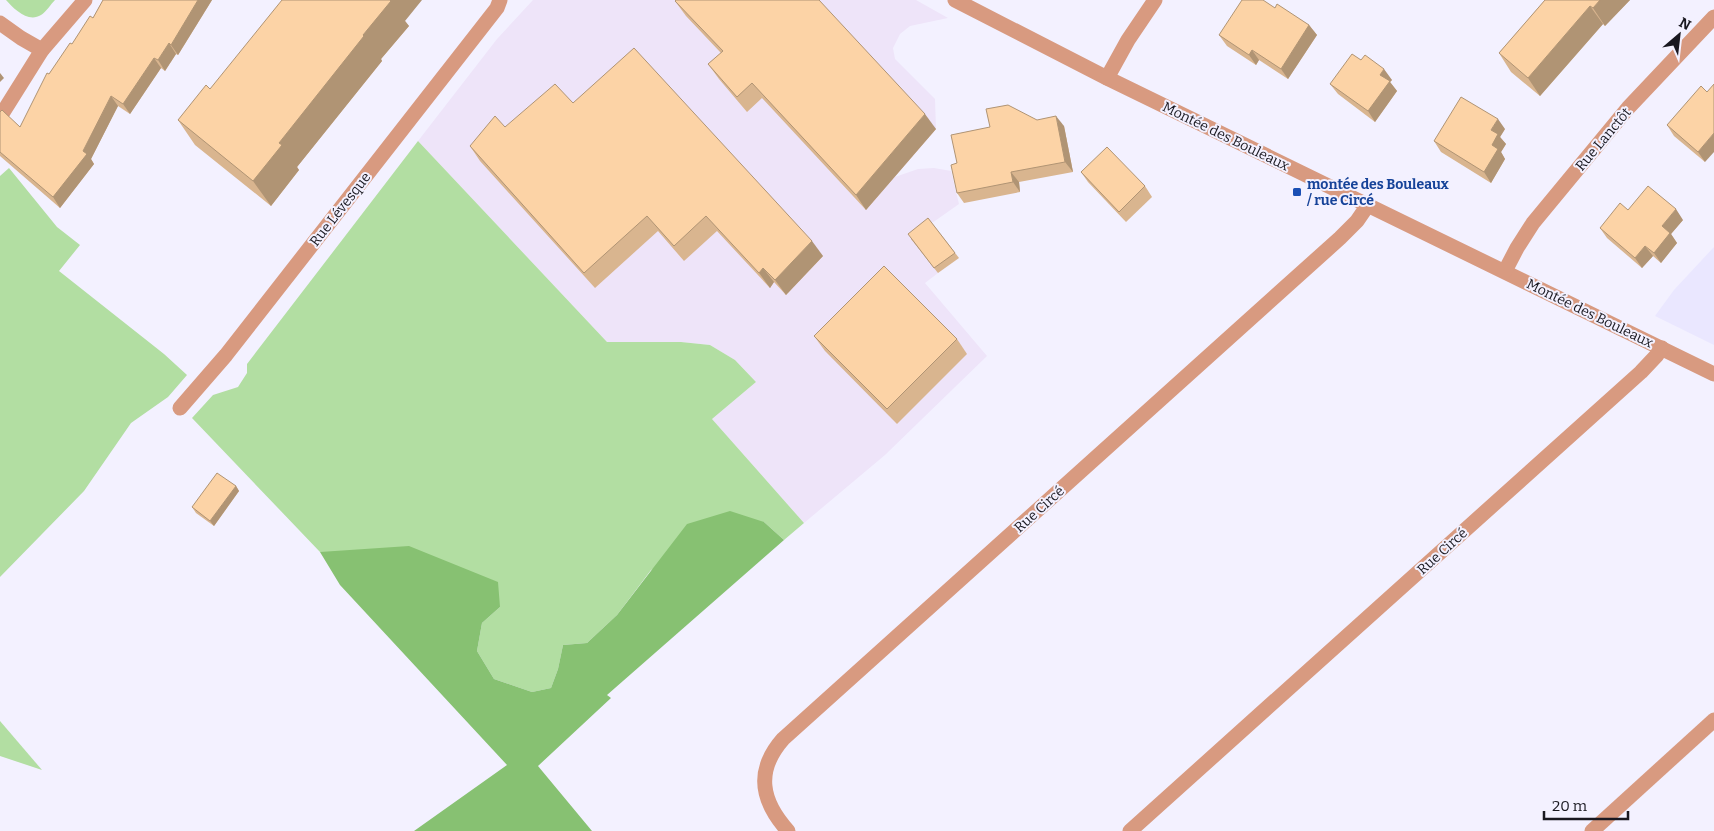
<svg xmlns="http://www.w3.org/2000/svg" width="1714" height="831" font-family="Bitter,serif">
	<rect width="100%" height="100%" fill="#f3f1ff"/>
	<polygon fill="#eae7ff" points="1714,247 1714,345 1655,316 1674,290"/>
	<polygon fill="#eee4f9" points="533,0 916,0 948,18 910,26 900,34 893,48 895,59 935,99 936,129 895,177 918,169 934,168 951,171 959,204 932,223 938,273 925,283 987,356 885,455 804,523 712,419 756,382 735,360 710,345 681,342 607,342 418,141 497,39"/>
	<g fill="#b2dea2">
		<path d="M6 0H55C51 4 46 12 41 15 28 23 14 9 6 0Z"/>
		<polygon points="418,141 607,342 681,342 710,345 735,360 756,382 712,419 804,523 784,540 764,522 651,570 617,615 587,643 563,645 558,669 551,688 532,692 494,679 477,651 482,623 500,607 339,552 320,552 192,418 213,395 238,387 247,373 247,364"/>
		<polygon points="9,168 57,227 80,245 59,271 164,354 187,375 168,397 131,423 84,491 0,577 0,176"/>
		<polygon points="0,721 42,770 0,756"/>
	</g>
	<polygon fill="#87c172" points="730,511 764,522 784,540 607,695 611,698 538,766 592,831 414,831 507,765 340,585 320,552 409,546 498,582 500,607 482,623 477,651 494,679 532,692 551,688 558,669 563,645 587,643 617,615 687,524"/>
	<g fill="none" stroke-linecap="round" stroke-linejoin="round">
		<g stroke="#d89a80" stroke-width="15">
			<polyline points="955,0 1107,78 1714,374"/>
			<polyline points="0,23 21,38 42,50"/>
			<polyline points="1107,78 1128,40 1155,0"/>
			<polyline points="0,117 42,50 85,0"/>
			<polyline points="1505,271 1517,248 1533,223 1628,108 1714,17"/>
			<polyline points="180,408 226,355 497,8 500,0"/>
			<path d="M788 831C761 801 755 771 783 739L1340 238 1357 221 1368 205"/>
			<polyline points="1130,831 1641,372 1657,355 1662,348"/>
			<polyline points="1592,831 1714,720"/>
		</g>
	</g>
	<g fill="#d9b58f">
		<polygon points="103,0 212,0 178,55 176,54 165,71 161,68 130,114 118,106 91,159 94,164 60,208 0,156 0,112 20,127 49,74 93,18"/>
		<polygon points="1545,0 1630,0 1605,26 1603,24 1540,96 1511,72 1499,53"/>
		<polygon points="675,1 936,129 866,210 762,98 747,112 719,79 708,64 721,53 686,16"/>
		<polygon points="1275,8 1309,25 1317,35 1288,79 1259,60 1256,65 1227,46 1219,35"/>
		<polygon points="405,21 409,26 381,59 382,61 297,167 299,170 271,206 195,145 178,120 210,89"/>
		<polygon points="1361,60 1392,80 1390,82 1397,91 1375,122 1338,94 1330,84"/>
		<polygon points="1707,92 1705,162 1674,136 1667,125"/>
		<polygon points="573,103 823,256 786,295 774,282 770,288 717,231 684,261 658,231 595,288 480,161 470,146 505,127"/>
		<polygon points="1037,120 1064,126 1073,172 1019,182 1020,192 964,203 957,193 957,163"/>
		<polygon points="1505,129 1500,137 1506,144 1501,152 1505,159 1491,183 1441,152 1434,141"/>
		<polygon points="1081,172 1145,186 1152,197 1126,222 1088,182"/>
		<polygon points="928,218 959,258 938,273 911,239"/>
		<polygon points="1683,220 1671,234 1677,243 1661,263 1653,256 1642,268 1607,238 1600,228"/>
		<polygon points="814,336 957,339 967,354 897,424 825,351"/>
		<polygon points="236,486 239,491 214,526 196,513 192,507"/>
	</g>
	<g fill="#b09474">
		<polygon points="198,0 212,0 178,55 171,45"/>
		<polygon points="389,0 422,0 405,21 409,26 381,59 382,61 297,167 299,170 271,206 253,181 279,143 363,35"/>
		<polygon points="1600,0 1630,0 1605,26 1593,8"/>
		<polygon points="1590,6 1603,24 1540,96 1528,78"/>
		<polygon points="1309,25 1317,35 1288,79 1281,69"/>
		<polygon points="169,43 176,54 165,71 158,60"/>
		<polygon points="1252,50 1259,60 1256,65 1249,55"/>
		<polygon points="154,58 161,68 130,114 123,104"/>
		<polygon points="1384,69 1392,80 1390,82 1397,91 1375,122 1368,111 1380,75"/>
		<polygon points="0,73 4,78 0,82"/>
		<polygon points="111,96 118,106 91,159 94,164 60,208 53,197 83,151"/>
		<polygon points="925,114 936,129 866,210 856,195"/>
		<polygon points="1056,116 1064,126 1073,172 1065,162"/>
		<polygon points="1498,119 1505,129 1500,137 1506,144 1501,152 1505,159 1491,183 1484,172 1492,145 1491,130"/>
		<polygon points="1714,133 1714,152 1705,162 1698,152"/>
		<polygon points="1011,172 1019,182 1020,192 1013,182"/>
		<polygon points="1676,209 1683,220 1671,234 1677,243 1661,263 1654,253 1662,226"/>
		<polygon points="812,241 823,256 786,295 775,280"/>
		<polygon points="1645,246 1653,256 1642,268 1635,258"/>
		<polygon points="763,268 774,282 770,288 759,273"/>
		<polygon points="236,486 239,491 214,526 210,521"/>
	</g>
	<g fill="#fcd3a6" stroke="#b09474">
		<polygon points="103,0 198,0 171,45 169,43 158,60 154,58 123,104 111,96 83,151 87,154 53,197 0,152 0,112 2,110 20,127 47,73 49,74 70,43 72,44 90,16 93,18"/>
		<polygon points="282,0 390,0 391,1 363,35 364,36 279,143 282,145 253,181 178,120 206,85 210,89"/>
		<polygon points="676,0 819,0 925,114 856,195 752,83 737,97 708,64 723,51 675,1"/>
		<polygon points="1242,0 1263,0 1275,8 1277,4 1309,25 1281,69 1252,50 1249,55 1219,35"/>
		<polygon points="1545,0 1600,0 1593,8 1590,6 1528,78 1499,53"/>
		<polygon points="634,48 812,241 775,280 763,268 759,273 706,216 674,246 647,216 584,273 470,146 495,116 505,127 555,84 573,103"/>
		<polygon points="1352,54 1361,60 1365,55 1384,69 1380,75 1390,81 1368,111 1330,84"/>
		<polygon points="1714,84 1714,133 1698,152 1667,125 1701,86 1707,92"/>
		<polygon points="1461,97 1498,119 1491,130 1498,134 1492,145 1498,149 1484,172 1434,141"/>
		<polygon points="1008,105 1037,120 1056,116 1065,162 1011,172 1013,182 957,193 951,165 957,163 951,135 990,127 986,109"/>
		<polygon points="1107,147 1145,186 1119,212 1081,172"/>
		<polygon points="1648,186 1676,209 1662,226 1670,233 1654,253 1645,246 1635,258 1600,228 1620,203 1628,210"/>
		<polygon points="928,218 955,253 934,268 908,234"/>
		<polygon points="884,266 957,339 887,409 814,336"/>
		<polygon points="217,473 236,486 210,521 192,507"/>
	</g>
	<rect fill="#1a4fb4" stroke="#f3f1ff" stroke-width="2" x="1292" y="187" width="10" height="10" rx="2.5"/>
	<g text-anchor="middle" stroke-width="4" stroke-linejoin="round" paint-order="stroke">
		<g font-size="14" fill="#191820" stroke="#f3f1ff">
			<text transform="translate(1226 136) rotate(26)" y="5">Montée des Bouleaux</text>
			<text transform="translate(1603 139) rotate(-50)" y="5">Rue Lanctôt</text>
			<text transform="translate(340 209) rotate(-52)" y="5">Rue Lévesque</text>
			<text transform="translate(1590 313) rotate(26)" y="5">Montée des Bouleaux</text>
			<text transform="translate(1039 509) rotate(-42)" y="5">Rue Circé</text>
			<text transform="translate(1442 551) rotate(-42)" y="5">Rue Circé</text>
		</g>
		<g font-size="14" font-weight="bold" fill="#164399" stroke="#f3f1ff" text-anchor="start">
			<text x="1307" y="189">montée des Bouleaux<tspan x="1307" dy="16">/ rue Circé</tspan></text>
		</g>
	</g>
	<g transform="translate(1679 35) rotate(28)" stroke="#f3f1ff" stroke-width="4" paint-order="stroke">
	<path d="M0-4L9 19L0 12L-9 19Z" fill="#191820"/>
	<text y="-8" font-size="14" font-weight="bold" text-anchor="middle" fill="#191820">N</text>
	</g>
	<path d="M1544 811v8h84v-8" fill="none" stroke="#191820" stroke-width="2.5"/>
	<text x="1552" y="811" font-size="15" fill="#191820" stroke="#f3f1ff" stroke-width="4" paint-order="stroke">20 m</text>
</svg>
